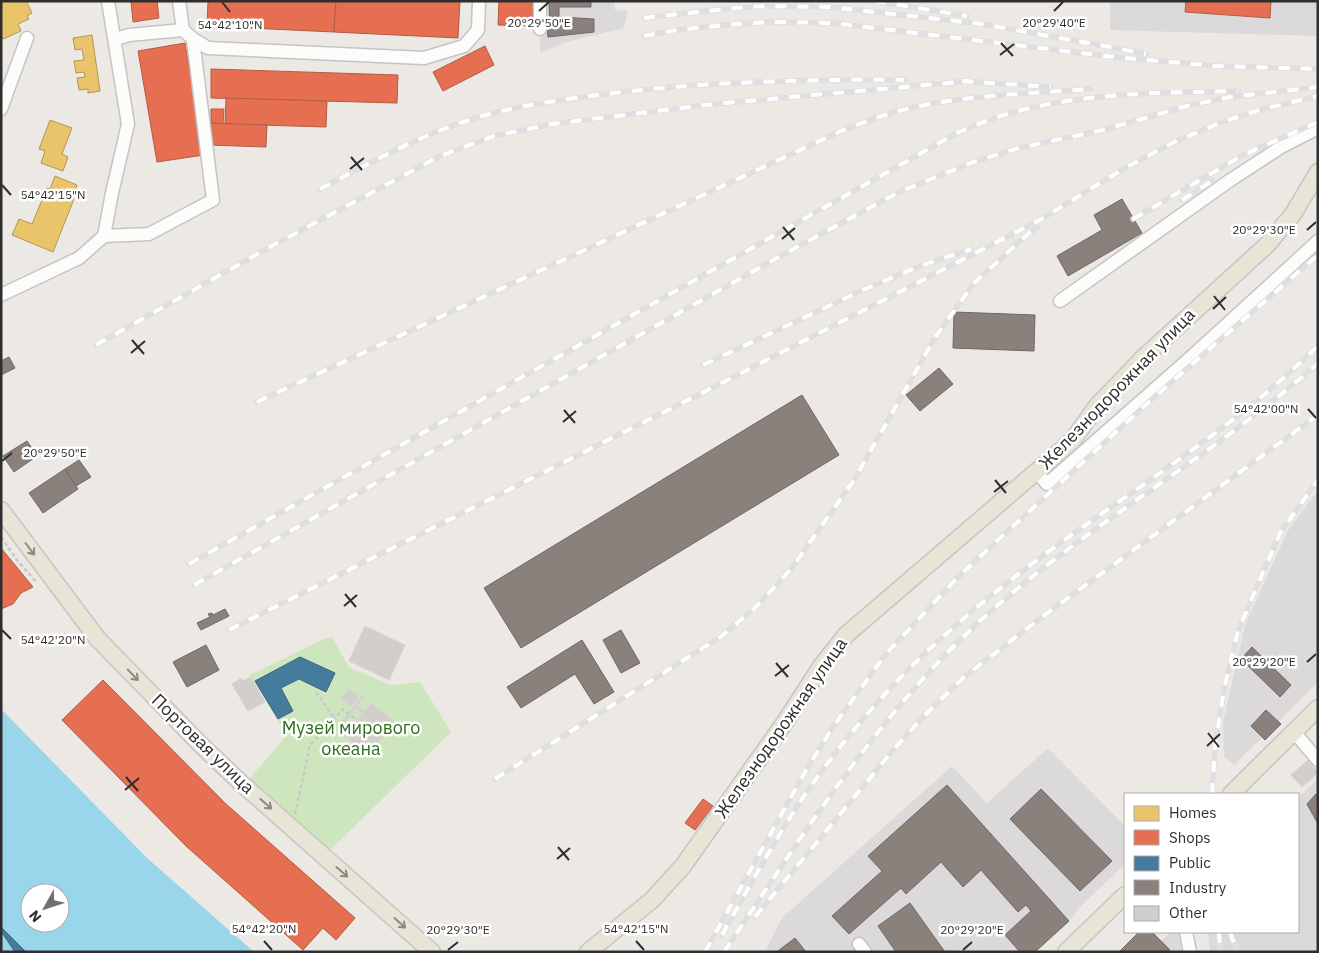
<svg xmlns="http://www.w3.org/2000/svg" width="1319" height="953" font-family="'IBM Plex Sans',sans-serif">
	<rect width="100%" height="100%" fill="#ece8e4"/>
	<g fill="#dcd9db">
		<polygon points="541,1 614,1 615,10 628,11 624,28 567,42 540,53"/>
		<polygon points="1110,1 1318,1 1318,36 1110,30"/>
		<polygon points="1318,490 1318,682 1234,765 1224,756 1223,723 1245,625 1287,532"/>
		<polygon points="1048,748 1125,826 1125,864 1081,906 1069,921 1035,952 765,952 782,918 952,766 987,803"/>
		<polygon points="1318,779 1318,952 1210,952 1208,932 1298,932 1298,797"/>
		<polygon points="1171,932 1179,932 1183,952 1149,952"/>
	</g>
	<polygon fill="#cee6be" points="332,637 349,667 391,685 420,682 451,732 328,852 249,779 287,735 250,675 326,638"/>
	<path fill="#99d6ec" fill-rule="evenodd" d="M1 709 147 858 254 952H1ZM30 893H60V923H30Z"/>
	<g fill="#e9c46a" stroke="#b19758">
		<polygon points="1,1 26,1 32,13 27,16 29,19 18,24 21,31 3,39 1,36"/>
		<polygon points="92,35 100,91 88,93 88,89 79,90 77,78 85,77 84,72 76,73 74,61 84,60 82,49 75,50 73,38"/>
		<polygon points="50,120 72,128 62,154 68,157 63,171 41,163 45,151 39,149"/>
		<polygon points="55,176 77,185 72,198 74,199 53,252 12,235 19,219 32,224 47,188 50,189"/>
	</g>
	<g fill="#e76f51" stroke="#b05c46">
		<polygon points="131,1 157,1 159,18 133,22"/>
		<polygon points="208,1 336,1 334,32 207,26"/>
		<polygon points="336,1 460,1 458,38 334,32"/>
		<polygon points="499,1 533,1 532,26 498,25"/>
		<polygon points="1186,1 1271,1 1270,18 1185,12"/>
		<polygon points="185,43 204,155 157,162 138,51"/>
		<polygon points="485,46 494,65 443,91 433,72"/>
		<polygon points="211,69 398,75 397,103 211,98"/>
		<polygon points="226,98 327,101 326,127 225,124"/>
		<polygon points="211,109 224,109 223,124 211,123"/>
		<polygon points="211,123 267,125 266,147 210,145"/>
		<polygon points="1,548 33,587 21,593 13,604 1,609"/>
		<polygon points="103,680 226,804 355,918 336,940 323,928 303,950 186,846 62,720"/>
		<polygon points="703,799 713,806 695,830 685,823"/>
	</g>
	<g fill="#457b9d" stroke="#3e647c">
		<polygon points="300,657 335,673 326,692 299,679 281,688 293,711 278,719 255,681"/>
		<polygon points="1,927 26,952 15,952 1,931"/>
	</g>
	<g fill="#8a817c" stroke="#6e6865">
		<polygon points="549,1 591,1 591,7 559,7 559,17 594,19 594,32 548,37 547,30 550,30"/>
		<polygon points="1122,199 1142,233 1068,276 1057,256 1102,230 1094,215"/>
		<polygon points="954,312 1035,315 1034,351 953,348"/>
		<polygon points="9,357 15,368 1,375 1,361"/>
		<polygon points="939,368 953,384 920,411 906,395"/>
		<polygon points="802,395 839,455 521,648 484,588"/>
		<polygon points="27,441 37,456 14,472 3,456"/>
		<polygon points="79,460 91,477 76,486 65,469"/>
		<polygon points="65,469 78,489 43,513 29,493"/>
		<polygon points="225,609 229,616 201,630 197,623 210,617 208,614 212,613 213,615"/>
		<polygon points="621,630 640,663 621,673 603,640"/>
		<polygon points="582,640 614,692 594,704 575,674 521,708 507,687"/>
		<polygon points="206,645 219,670 187,687 173,662"/>
		<polygon points="1252,647 1291,685 1280,697 1241,659"/>
		<polygon points="1266,710 1281,724 1265,740 1251,726"/>
		<polygon points="947,785 1069,921 1035,952 1020,952 1005,935 1031,911 1026,905 1018,912 981,870 963,887 941,862 906,894 901,888 849,934 832,916 882,871 868,856"/>
		<polygon points="1041,789 1112,861 1080,891 1010,819"/>
		<polygon points="1316,794 1318,797 1318,824 1307,804"/>
		<polygon points="910,903 945,952 896,952 878,926"/>
		<polygon points="1139,932 1152,932 1170,950 1168,952 1119,952"/>
		<polygon points="795,938 806,952 778,952 778,951"/>
	</g>
	<g fill="#d1cecb" stroke="#d7d4d0">
		<polygon points="365,626 405,645 389,680 349,661"/>
		<polygon points="251,677 265,702 248,711 232,684 241,678 243,681"/>
		<polygon points="349,689 359,696 352,706 341,699"/>
		<polygon points="362,696 364,697 357,706 364,711 371,703 395,722 368,755 344,736 349,729 341,723 348,714 350,716 345,722 351,727 357,720 362,713 356,708 352,713 350,712"/>
		<polygon points="1308,760 1318,773 1302,787 1291,775"/>
	</g>
	<g fill="none" stroke-linecap="round" stroke-linejoin="round">
		<g stroke="#c5c4c5" stroke-width="15">
			<g id="minor">
				<polyline points="540,29 540,1"/>
				<polyline points="183,30 193,39 208,48 424,58 464,46 478,30 479,1"/>
				<polyline points="116,39 129,35 183,30 179,1"/>
				<polyline points="1,109 27,38"/>
				<polyline points="104,236 149,234 213,200 193,39"/>
				<polyline points="1,295 79,258 104,236 112,193 128,124 108,1"/>
				<polyline points="1060,301 1229,181 1281,147 1318,128"/>
				<polyline points="1037,472 1047,484 1190,358 1318,241"/>
				<polyline points="1294,732 1318,760"/>
				<polyline points="1186,932 1190,952"/>
				<polyline points="859,944 865,952"/>
			</g>
		</g>
		<g stroke="#c6c5c4" stroke-width="19">
			<g id="major">
				<polyline points="1,510 97,638 200,744 240,782 432,952"/>
				<polyline points="1231,794 1318,708"/>
				<polyline points="588,952 652,900 683,866 785,722 822,665 846,635 1072,441 1097,406 1142,359 1268,244 1293,214 1318,172"/>
				<polyline points="1066,952 1125,895"/>
			</g>
		</g>
		<g stroke="#c9c9c8" stroke-width="2.5" stroke-dasharray="4 2.5" stroke-linecap="butt">
			<polyline points="1,537 17,560 37,583"/>
			<polyline points="316,692 334,718"/>
			<polyline points="295,814 310,745 343,709 357,720"/>
		</g>
		<use href="#minor" stroke="#fcfcfb" stroke-width="12"/>
		<use href="#major" stroke="#e8e4d6" stroke-width="16"/>
		<g stroke="#dfdfe1" stroke-width="5.5">
			<g id="rail">
				<polyline points="875,1 967,16"/>
				<polyline points="644,18 734,8 767,6 830,7 982,24 1087,43"/>
				<polyline points="644,36 677,30 725,25 768,22 833,23 1114,57 1215,66 1318,69"/>
				<polyline points="1079,41 1146,54"/>
				<polyline points="962,81 1051,87"/>
				<path d="M320 189C374 161 427 131 486 115 523 105 560 100 598 95 699 82 802 79 904 80"/>
				<polyline points="1182,200 1212,181"/>
				<polyline points="1133,219 1243,155 1318,122"/>
				<polyline points="96,345 270,247 440,156 494,136 552,124 705,105 969,81"/>
				<polyline points="703,365 863,290 920,266 971,249"/>
				<path d="M257 402 841 131C859 124 877 117 895 112 958 95 1025 94 1090 89"/>
				<path d="M189 564 957 133C1045 92 1144 93 1238 91"/>
				<polyline points="194,585 777,258 897,193 973,162 1019,148 1103,130 1187,106 1230,97 1318,87"/>
				<polyline points="229,630 704,392 1038,221 1125,168 1174,142 1222,122 1263,109 1318,96"/>
				<polyline points="495,779 722,636 757,606 791,569 854,480 936,336 974,283 1028,234 1038,227"/>
				<polyline points="1212,794 1215,747 1224,689 1238,631 1280,533 1318,480"/>
				<polyline points="755,917 894,749 922,718 964,677 1038,620 1318,415"/>
				<polyline points="1219,932 1220,952"/>
				<polyline points="1230,932 1237,952"/>
				<path d="M722 935C748 889 773 843 802 799 845 736 896 677 954 627 1047 544 1157 481 1254 403 1276 385 1297 366 1318 346"/>
				<polyline points="705,952 806,770 835,724 885,655 959,576 998,540 1152,399 1318,255"/>
				<path d="M724 952C805 832 881 709 990 612 1093 521 1215 455 1318 363"/>
			</g>
		</g>
		<use href="#rail" stroke="#fff" stroke-width="4" stroke-dasharray="11" stroke-linecap="butt"/>
	</g>
	<defs><path id="oneway-shaft" d="M-6 0H5M1.5-3L5.5 0L1.5 3" fill="none" stroke-width="1.6" stroke-linecap="round" stroke-linejoin="round" transform="scale(1.25)"/></defs>
	<g stroke="#8b8982">
		<use href="#oneway-shaft" transform="translate(30 549) rotate(53)"/>
		<use href="#oneway-shaft" transform="translate(133 675) rotate(46)"/>
		<use href="#oneway-shaft" transform="translate(266 804) rotate(41)"/>
		<use href="#oneway-shaft" transform="translate(342 872) rotate(41)"/>
		<use href="#oneway-shaft" transform="translate(400 923) rotate(42)"/>
	</g>
	<path fill="none" stroke="#2e2e2e" stroke-width="2" d="M222 2 230 12M539 11 549 2M1054 11 1063 2M1001 43 1013 56M1000 55 1014 44M351 157 362 170M350 169 364 158M2 185 11 195M783 227 794 240M1307 230 1316 222M782 239 795 228M1214 296 1225 310M1213 309 1226 297M132 340 144 354M131 353 145 341M1308 409 1316 418M564 410 575 423M563 422 576 411M2 461 12 453M995 480 1006 493M994 492 1008 481M345 594 356 607M344 606 357 595M2 630 11 639M1307 662 1316 654M776 663 788 677M775 676 789 665M1208 733 1219 747M1207 746 1220 734M126 777 138 791M125 790 139 778M558 847 569 860M557 859 570 848M264 941 272 950M636 941 644 950M448 950 458 942M963 950 972 942"/>
	<g text-anchor="middle" stroke-width="5" stroke-linejoin="round" paint-order="stroke">
		<g font-size="18" fill="#2e2e2e" stroke="#fff">
			<text transform="translate(1117 389) rotate(-46)" y="6">Железнодорожная улица</text>
			<text transform="translate(781 728) rotate(-55)" y="6">Железнодорожная улица</text>
			<text transform="translate(203 744) rotate(44)" y="6">Портовая улица</text>
		</g>
		<g font-size="18" fill="#2c6e1b" stroke="#fff">
			<text x="351" y="734">Музей мирового<tspan x="351" dy="21">океана</tspan></text>
		</g>
	</g>
	<g font-size="12" text-anchor="middle" fill="#2e2e2e" stroke="#fff" stroke-width="5" stroke-linejoin="round" paint-order="stroke">
		<text x="539" y="27">20°29'50"E</text>
		<text x="1054" y="27">20°29'40"E</text>
		<text x="230" y="29">54°42'10"N</text>
		<text x="53" y="199">54°42'15"N</text>
		<text x="1264" y="234">20°29'30"E</text>
		<text x="1266" y="413">54°42'00"N</text>
		<text x="55" y="457">20°29'50"E</text>
		<text x="53" y="644">54°42'20"N</text>
		<text x="1264" y="666">20°29'20"E</text>
		<text x="264" y="933">54°42'20"N</text>
		<text x="636" y="933">54°42'15"N</text>
		<text x="458" y="934">20°29'30"E</text>
		<text x="972" y="934">20°29'20"E</text>
	</g>
	<rect width="1319" height="953" fill="none" stroke="#2e2e2e" stroke-width="5"/>
	<rect x="1124" y="793" width="175" height="140" fill="#ffffff" stroke="#ababab"/>
	<rect x="1134" y="806" width="25" height="15" fill="#e9c46a" stroke="#ababab"/>
	<text x="1169" y="818" font-size="15" fill="#2e2e2e">Homes</text>
	<rect x="1134" y="830" width="25" height="15" fill="#e76f51" stroke="#ababab"/>
	<text x="1169" y="843" font-size="15" fill="#2e2e2e">Shops</text>
	<rect x="1134" y="856" width="25" height="15" fill="#457b9d" stroke="#ababab"/>
	<text x="1169" y="868" font-size="15" fill="#2e2e2e">Public</text>
	<rect x="1134" y="880" width="25" height="15" fill="#8a817c" stroke="#ababab"/>
	<text x="1169" y="893" font-size="15" fill="#2e2e2e">Industry</text>
	<rect x="1134" y="906" width="25" height="15" fill="#d1cecb" stroke="#ababab"/>
	<text x="1169" y="918" font-size="15" fill="#2e2e2e">Other</text>
	<g transform="translate(45 908) rotate(230)"><circle r="24" fill="#ffffff" stroke="#ababab"/>
	<path d="M0-4L9 19L0 12L-9 19Z" fill="#706f6e"/>
	<text y="-8" font-size="14" font-weight="bold" text-anchor="middle" fill="#2e2e2e">N</text>
	</g>
</svg>
